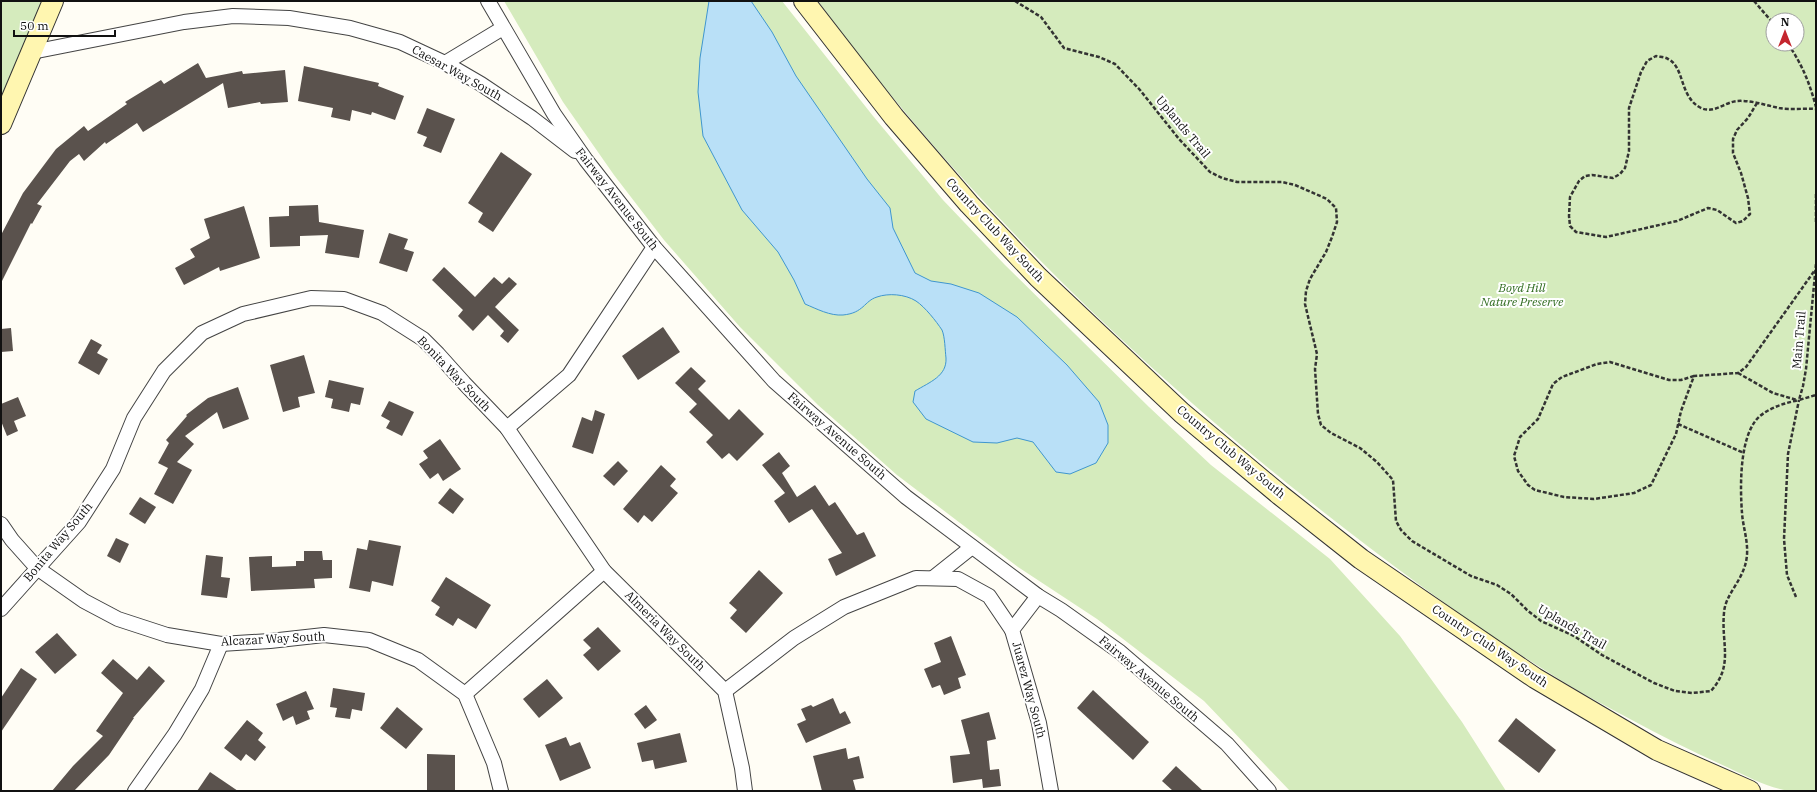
<svg xmlns="http://www.w3.org/2000/svg" width="1817" height="792" font-family="'IBM Plex Serif',serif">
	<rect width="100%" height="100%" fill="#fffdf5"/>
	<g fill="#d5ebbd" fill-rule="evenodd">
		<polygon points="1,1 45,1 1,106"/>
		<polygon points="504,1 782,1 873,116 943,200 1005,265 1149,407 1211,465 1330,559 1400,636 1462,722 1506,791 1290,791 1204,701 1097,619 1018,567 897,475 818,405 740,327 664,240 614,175 563,102"/>
		<path d="M818 1H1816V791C1808 791 1798 792 1790 791 1769 788 1748 777 1729 768 1696 753 1663 737 1630 719 1608 707 1584 695 1562 681 1466 622 1376 554 1288 484 1113 342 951 183 818 1ZM1773 20H1797V44H1773Z"/>
	</g>
	<path fill="#b9e0f7" stroke="#3f96cf" d="M709 1H751L772 32 796 76 867 179 890 208 893 228 915 273 931 281 951 284 979 293 1017 317 1067 365 1099 402 1108 425V443L1096 463 1070 474 1056 472 1033 442 1017 438 997 443 973 442 926 419 913 402 915 391C930 382 947 376 946 358 945 350 945 337 942 330 936 321 925 307 916 301 905 294 888 293 877 297 864 301 864 313 843 315 830 316 817 309 805 304L794 280 778 252 742 210 703 136 698 92 700 58Z"/>
	<g fill="#5a524d">
		<polygon points="198,63 206,78 242,71 243,74 285,70 288,102 261,104 260,102 228,108 223,83 143,132 137,123 106,144 105,142 84,161 79,154 70,161 37,204 42,206 32,224 31,223 1,283 1,235 23,193 56,149 84,126 88,131 127,104 125,102 161,80 164,84"/>
		<polygon points="304,66 379,83 378,86 404,96 395,120 372,112 371,115 352,110 350,121 331,117 333,108 298,101"/>
		<polygon points="427,108 455,119 441,153 423,146 427,137 417,133"/>
		<polygon points="501,152 532,174 493,232 478,222 483,213 468,203"/>
		<polygon points="318,205 319,222 364,230 359,258 325,253 328,235 300,236 300,246 270,247 269,217 289,216 289,206"/>
		<polygon points="244,206 260,258 220,271 219,267 184,285 175,268 195,257 190,249 210,238 204,219"/>
		<polygon points="389,233 408,239 404,249 414,252 407,272 379,263"/>
		<polygon points="444,267 475,297 494,277 502,284 509,277 517,284 495,307 519,330 508,343 500,336 504,331 488,315 473,331 458,316 463,310 432,280"/>
		<polygon points="663,327 680,352 638,380 622,356"/>
		<polygon points="11,328 13,351 1,352 1,329"/>
		<polygon points="91,339 102,345 97,353 108,359 99,375 78,363"/>
		<polygon points="304,355 315,393 298,397 300,407 283,412 270,365"/>
		<polygon points="691,367 706,381 698,389 729,420 739,409 764,434 737,461 729,453 722,459 706,442 713,435 689,412 697,404 675,383"/>
		<polygon points="329,380 364,388 360,405 351,403 349,412 331,408 333,399 325,397"/>
		<polygon points="238,387 249,419 223,429 217,412 185,436 194,444 177,462 192,470 173,504 154,494 168,468 158,463 169,443 166,440 187,416 186,415 208,398"/>
		<polygon points="18,397 26,416 14,421 18,431 7,436 1,421 1,404"/>
		<polygon points="389,401 414,412 402,436 386,428 390,421 381,416"/>
		<polygon points="595,410 605,414 593,454 572,447 582,417 592,421"/>
		<polygon points="440,439 461,469 443,481 438,473 430,479 419,464 428,458 423,451"/>
		<polygon points="779,452 790,466 782,473 797,497 815,485 829,506 835,502 857,535 864,532 876,556 836,576 828,559 842,553 812,509 789,523 774,501 785,493 762,465"/>
		<polygon points="618,461 628,471 614,486 603,476"/>
		<polygon points="661,465 676,479 670,486 678,493 652,522 644,515 638,523 623,509"/>
		<polygon points="450,488 464,499 453,514 438,503"/>
		<polygon points="140,497 156,507 145,524 129,514"/>
		<polygon points="116,538 129,544 120,563 107,556"/>
		<polygon points="369,540 401,546 393,586 372,581 370,592 349,588 357,548 367,550"/>
		<polygon points="304,551 322,551 323,560 332,560 332,578 314,579 315,588 251,591 249,557 272,556 272,567 296,566 296,561 304,561"/>
		<polygon points="206,555 223,557 221,577 230,578 227,598 201,595"/>
		<polygon points="759,570 783,593 746,633 730,618 737,610 729,603"/>
		<polygon points="446,577 491,605 476,629 458,618 453,626 435,615 440,607 431,601"/>
		<polygon points="598,627 621,651 598,671 583,655 591,648 583,640"/>
		<polygon points="57,633 77,655 55,674 35,652"/>
		<polygon points="951,636 966,675 958,678 961,688 944,695 940,685 932,688 924,669 941,662 934,643"/>
		<polygon points="113,659 137,680 149,666 165,681 133,718 134,718 109,755 74,791 52,791 73,766 103,736 96,731 123,693 101,673"/>
		<polygon points="21,668 37,679 1,732 1,698"/>
		<polygon points="547,679 563,698 539,718 523,699"/>
		<polygon points="333,688 365,693 362,711 352,709 350,719 335,717 337,708 330,707"/>
		<polygon points="1093,690 1149,742 1133,760 1077,708"/>
		<polygon points="306,691 314,709 307,711 310,719 296,725 293,716 283,721 276,704"/>
		<polygon points="833,698 840,714 845,711 851,723 806,743 797,724 806,720 801,709 811,705 813,707"/>
		<polygon points="646,705 657,720 645,729 634,714"/>
		<polygon points="397,707 423,729 406,749 380,728"/>
		<polygon points="989,712 996,739 987,741 990,770 999,769 1001,786 983,788 982,779 953,783 950,756 970,754 961,720"/>
		<polygon points="1516,718 1556,750 1539,773 1498,741"/>
		<polygon points="247,720 263,733 258,740 266,747 255,761 246,754 241,761 224,748"/>
		<polygon points="680,733 687,762 655,769 653,760 642,762 637,743"/>
		<polygon points="566,737 570,746 580,742 591,768 560,781 545,745"/>
		<polygon points="846,748 848,759 859,756 864,778 853,780 856,791 822,791 813,756"/>
		<polygon points="427,754 455,755 455,791 427,791"/>
		<polygon points="1176,766 1203,791 1173,791 1162,781"/>
		<polygon points="210,772 238,791 197,791"/>
	</g>
	<g fill="none" stroke-linecap="round" stroke-linejoin="round">
		<g stroke="#444" stroke-width="16">
			<g id="street">
				<polyline points="488,1 554,114 586,160 654,247 774,381 906,497 1038,596 1061,610 1120,652 1227,744 1269,791"/>
				<polyline points="32,52 184,22 233,16 289,18 350,28 400,42 445,63 481,84 532,118 575,151"/>
				<polyline points="445,63 503,28"/>
				<polyline points="507,428 569,375 654,247"/>
				<polyline points="1,524 12,540 37,568 84,601 118,619 167,635 221,644 270,641 324,635 369,640 418,660 465,694 494,763 501,791"/>
				<polyline points="933,578 972,547"/>
				<polyline points="1038,596 1012,630 1039,723 1051,791"/>
				<polyline points="1,609 79,522 113,469 134,418 164,371 202,333 243,314 311,298 344,299 382,313 423,339 438,354 464,383 507,428 604,571 725,691 742,768 745,791"/>
				<polyline points="725,691 794,638 844,607 916,578 958,579 989,596 1012,630"/>
				<polyline points="465,694 604,571"/>
				<polyline points="135,791 175,734 202,689 221,644"/>
			</g>
		</g>
		<g stroke="#333" stroke-width="22">
			<g id="secondary">
				<polyline points="804,1 894,117 969,204 1038,277 1182,413 1280,495 1361,559 1535,678 1657,750 1750,791"/>
				<polyline points="1,124 53,1"/>
			</g>
		</g>
		<g stroke="#333" stroke-width="2.5" stroke-dasharray="4 2" stroke-linecap="butt">
			<path d="M1015 1 1041 17 1064 48 1099 57 1115 64 1140 90 1179 139 1210 172 1222 178 1237 182H1282L1295 185 1327 199 1336 208 1337 222 1332 237 1326 252 1310 279 1306 291 1305 304 1317 354 1315 369 1318 414 1321 425 1331 433 1360 448 1377 462 1393 480 1396 521 1401 530 1412 541 1471 576 1497 585 1511 594 1527 610 1541 621 1574 636 1602 655 1654 683 1675 691 1692 693 1711 691C1734 665 1721 644 1724 613 1725 593 1745 580 1747 555 1748 540 1743 527 1742 513 1740 487 1739 434 1760 416 1771 407 1785 403 1799 400"/>
			<polyline points="1754,1 1773,23"/>
			<path d="M1788 44C1802 64 1810 84 1816 107"/>
			<path d="M1757 103 1748 118 1737 130 1733 139V153L1741 173 1748 198 1750 214 1743 221 1736 223 1717 210 1708 208 1677 221 1606 237 1576 232 1570 226 1569 216 1570 197 1579 181 1585 176 1592 175 1613 178 1620 174 1625 168 1629 151V108L1641 72 1647 61 1656 56C1660 57 1665 57 1668 59 1685 67 1679 97 1701 108 1714 114 1725 102 1737 101 1751 100 1765 105 1779 108 1790 110 1804 108 1816 109"/>
			<polyline points="1816,194 1816,224"/>
			<polyline points="1816,264 1806,369 1803,386 1799,400 1816,395"/>
			<polyline points="1738,373 1773,393 1797,400"/>
			<polyline points="1694,376 1681,380 1669,380 1610,362 1597,364 1562,377 1553,384 1538,419 1520,437 1514,456 1518,471 1528,485 1535,490 1564,497 1594,499 1634,493 1651,485 1676,434 1681,411 1694,376 1738,373 1746,367 1815,270"/>
			<polyline points="1678,424 1744,453"/>
			<polyline points="1796,597 1787,575 1784,539 1788,454 1799,400"/>
		</g>
		<use href="#street" stroke="#fff" stroke-width="14"/>
		<use href="#secondary" stroke="#fff6b0" stroke-width="20"/>
	</g>
	<g text-anchor="middle" stroke-width="4" stroke-linejoin="round" paint-order="stroke">
		<g font-size="12" fill="#111" stroke="#fff">
			<text transform="translate(457 73) rotate(29)" y="4">Caesar Way South</text>
			<text transform="translate(1183 127) rotate(50)" y="4">Uplands Trail</text>
			<text transform="translate(617 199) rotate(52)" y="4">Fairway Avenue South</text>
			<text transform="translate(995 230) rotate(47)" y="4">Country Club Way South</text>
			<text transform="translate(1799 340) rotate(-85)" y="4">Main Trail</text>
			<text transform="translate(454 374) rotate(46)" y="4">Bonita Way South</text>
			<text transform="translate(837 436) rotate(41)" y="4">Fairway Avenue South</text>
			<text transform="translate(1231 452) rotate(40)" y="4">Country Club Way South</text>
			<text transform="translate(58 542) rotate(-50)" y="4">Bonita Way South</text>
			<text transform="translate(1572 627) rotate(30)" y="4">Uplands Trail</text>
			<text transform="translate(665 631) rotate(45)" y="4">Almeria Way South</text>
			<text transform="translate(273 639) rotate(-3)" y="4">Alcazar Way South</text>
			<text transform="translate(1490 646) rotate(34)" y="4">Country Club Way South</text>
			<text transform="translate(1149 679) rotate(40)" y="4">Fairway Avenue South</text>
			<text transform="translate(1029 690) rotate(75)" y="4">Juarez Way South</text>
		</g>
		<g font-size="12" font-style="italic" fill="#2f6b1f" stroke="#fff">
			<text x="1522" y="292">Boyd Hill<tspan x="1522" dy="14">Nature Preserve</tspan></text>
		</g>
	</g>
	<rect width="1817" height="792" fill="none" stroke="#111111" stroke-width="4"/>
	<g transform="translate(1785 32)"><circle r="19" fill="#ffffff" stroke="#a0a0a0"/>
	<path d="M0-3L7 15L0 10L-7 15Z" fill="#c4262e"/>
	<text y="-6" font-size="11" font-weight="bold" text-anchor="middle" fill="#111111">N</text>
	</g>
	<path d="M14 30v6h101v-6" fill="none" stroke="#111111" stroke-width="2"/>
	<text x="20" y="30" font-size="12" fill="#111111" stroke="#ffffff" stroke-width="3" paint-order="stroke">50 m</text>
</svg>
